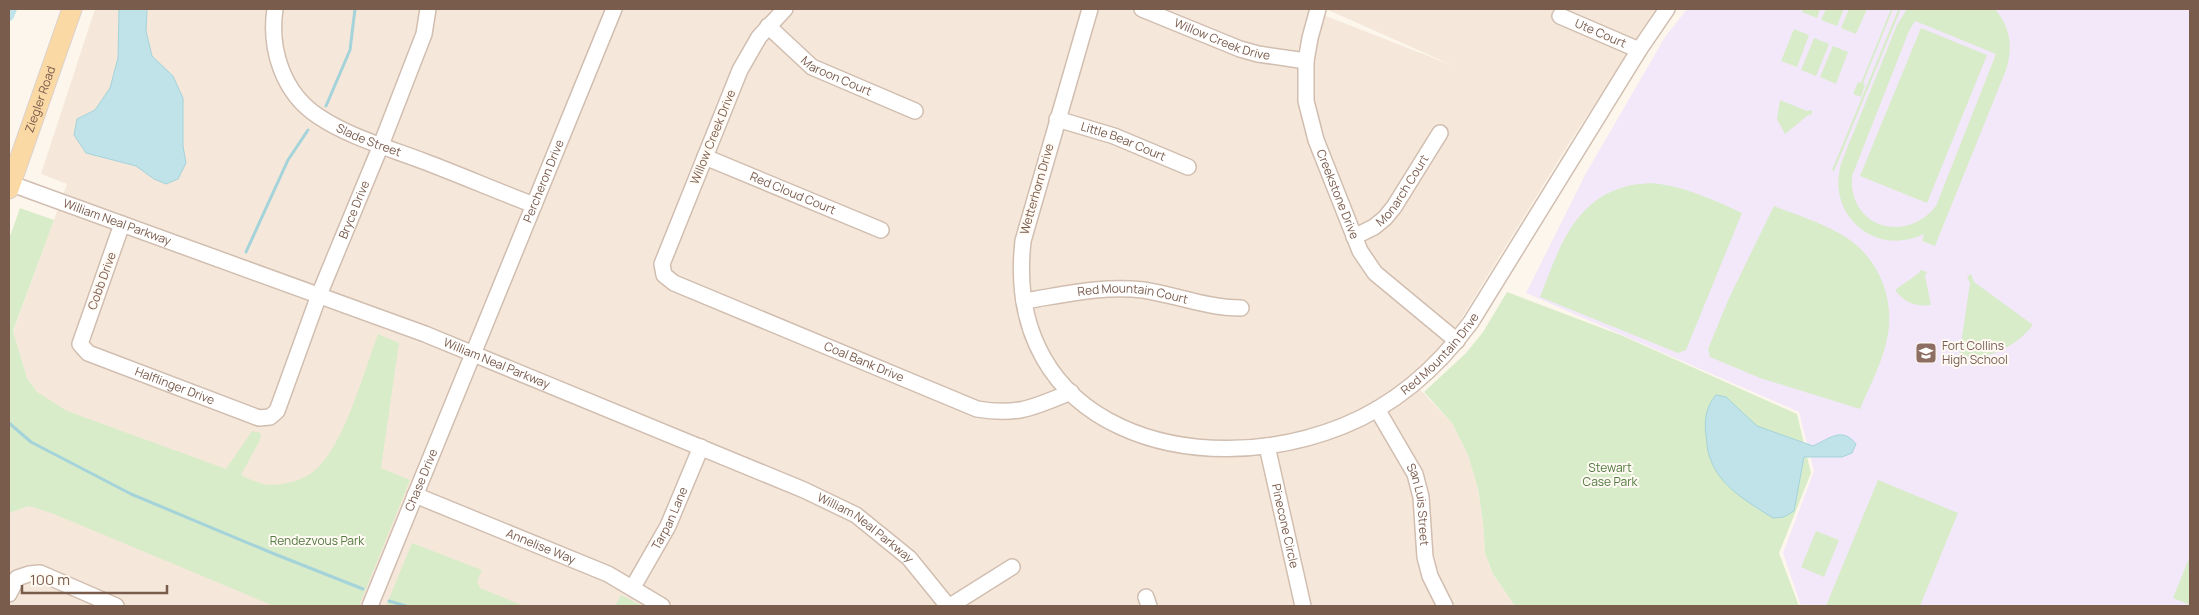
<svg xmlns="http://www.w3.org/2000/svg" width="2199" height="615" font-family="Manrope,sans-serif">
	<rect width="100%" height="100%" fill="#fdf6ec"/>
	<polygon fill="#f5e8da" points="95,9 1308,9 1454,66 1326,9 1657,9 1568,145 1447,342 1409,378 1452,423 1468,455 1478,489 1483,522 1485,553 1493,574 1515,606 9,606 9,513 29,506 37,392 27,378 13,332 67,184 41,174"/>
	<polygon fill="#f3e8fa" points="1687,9 2186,9 2190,10 2190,606 1801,606 1783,553 1814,471 1799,412 1526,293 1585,175 1665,37"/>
	<g fill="#d8ecc9" fill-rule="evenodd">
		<polygon points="1803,9 1820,9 1817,18 1802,12"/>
		<polygon points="1826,9 1844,9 1837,26 1821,20"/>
		<polygon points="1849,9 1867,9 1856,34 1841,28"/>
		<polygon points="1891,9 1893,9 1863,83 1865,85 1861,97 1853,94 1858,82 1861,83"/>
		<path d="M1907 9H1995C2011 28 2013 47 2006 70L1935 246 1922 241 1924 234C1875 258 1824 214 1842 161L1897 25ZM1915 21 1996 54 1936 206C1905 245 1848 227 1852 176L1909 31Z"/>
		<polygon points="1898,10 1900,11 1834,171 1832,170"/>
		<polygon points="1921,28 1987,55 1927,203 1860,176"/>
		<polygon points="1794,29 1809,35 1797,67 1781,61"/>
		<polygon points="1814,38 1829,44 1816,76 1801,70"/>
		<polygon points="1833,46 1848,52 1836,84 1820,77"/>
		<polygon points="1780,100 1807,111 1812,110 1812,114 1807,116 1785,134 1777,119"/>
		<path d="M1651 183C1684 186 1712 199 1742 213L1686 350 1678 353 1540 297C1558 252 1572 202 1624 187 1632 184 1642 184 1651 183Z"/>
		<path d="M1774 206C1799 216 1826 224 1847 238 1879 259 1894 298 1888 334 1884 360 1870 385 1860 409L1760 378 1710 357 1708 349 1729 298Z"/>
		<path d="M20 208 54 220 13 331 27 378 37 392 67 411 226 469 252 431 261 433 260 440 241 475C249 479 261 485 270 485 283 485 299 481 310 474 342 454 364 371 378 334L399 343 381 468 410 480 359 606H274L54 514 29 506 9 513V239Z"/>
		<path d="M1921 270 1927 272 1925 276 1931 305C1916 307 1905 303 1895 290L1919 273Z"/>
		<path d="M1971 274 1974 282 2033 325C2014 348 1989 360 1959 357L1970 283 1967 277Z"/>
		<polygon points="1507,292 1623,336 1797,414 1811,473 1779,553 1799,606 1515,606 1493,574 1485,553 1483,522 1478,489 1468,455 1452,423 1424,392 1466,353 1483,332"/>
		<polygon points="1878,480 1958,513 1920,606 1826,606"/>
		<polygon points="1816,531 1839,540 1824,577 1801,567"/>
		<polygon points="412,543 482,570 477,582 480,588 524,606 386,606"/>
		<polygon points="2190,556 2190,605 2173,598"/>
		<polygon points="621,595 642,606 615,606"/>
	</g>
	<g fill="#bfe3e8" stroke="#a5d3da">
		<polygon points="119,9 147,9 146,31 152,56 173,76 183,98 183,146 186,163 178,179 166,184 154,179 136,166 86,153 74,135 77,119 95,110 110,88 118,58"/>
		<path d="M1716 395 1726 397 1757 426 1813 446C1829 439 1842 426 1856 444L1852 453 1842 457H1804L1794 511 1784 517 1773 518C1748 502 1720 487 1710 458 1707 451 1707 442 1706 435 1704 419 1706 407 1716 395Z"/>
	</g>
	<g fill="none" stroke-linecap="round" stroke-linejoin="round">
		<g stroke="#a5d3da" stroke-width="3">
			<polyline points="326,106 350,50 355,9"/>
			<polyline points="246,252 288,160 308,130"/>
			<polyline points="9,423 31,442 131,494 272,553 363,589"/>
			<polyline points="389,601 406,606"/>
		</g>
		<polyline stroke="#bfe3e8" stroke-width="10" points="9,16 12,9"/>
		<g stroke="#d1beb0" stroke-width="18">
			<g id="minor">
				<path id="s1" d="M275 9C269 49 283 93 318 116 349 137 389 148 423 161 460 175 497 191 534 205"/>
				<path id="s2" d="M785 9 759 37 740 70 662 264 664 275 674 283 977 409C1018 416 1034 407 1071 392"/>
				<path id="s3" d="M1090 9 1023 241C1002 430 1196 485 1343 426 1395 405 1438 367 1471 322L1639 50 1667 9"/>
				<path id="s4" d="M1142 9 1240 49 1258 54 1306 61"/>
				<path id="s5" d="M1318 9 1310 38 1306 61V101L1316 140 1360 251 1375 273 1457 341"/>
				<path id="s6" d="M1560 16 1639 50"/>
				<path id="s7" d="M768 26 812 67 915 111"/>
				<path id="s8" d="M1057 119 1114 136 1188 167"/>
				<path id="s9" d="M705 157 881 230"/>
				<path id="s10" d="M9 183 425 334 804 490 856 515 909 558 948 606"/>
				<path id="s11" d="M122 224 80 344 88 353 259 418 270 417 277 411 319 295 381 145 424 34 428 9"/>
				<path id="s12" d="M1354 237 1374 227 1385 218 1394 207 1440 133"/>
				<path id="s13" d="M1024 301C1063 295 1103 285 1143 290 1176 295 1207 308 1241 308"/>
				<path id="s14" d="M1377 409 1415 474 1421 497 1425 557 1430 576 1445 606"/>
				<path id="s15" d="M1267 446 1303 606"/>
				<path id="s16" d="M415 495 608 574 662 606"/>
				<path id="s17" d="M633 587 668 526 701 447"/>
				<polyline points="9,594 17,578 29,574 40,573 116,606"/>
				<polyline points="1146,597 1149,606"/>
				<path id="s18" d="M370 606 614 9"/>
				<polyline points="950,606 1012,567"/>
			</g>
		</g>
		<g stroke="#dad1cd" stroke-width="21">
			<g id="major">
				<path id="s19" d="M9 189 72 9"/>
			</g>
		</g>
		<use href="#minor" stroke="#fff" stroke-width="15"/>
		<use href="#major" stroke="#fbd9a5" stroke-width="19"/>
	</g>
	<defs>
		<g id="school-square" transform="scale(1.125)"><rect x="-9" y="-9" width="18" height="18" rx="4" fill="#8d6e63" stroke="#fffaf3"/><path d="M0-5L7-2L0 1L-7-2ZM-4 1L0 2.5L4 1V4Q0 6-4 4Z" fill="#fff"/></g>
	</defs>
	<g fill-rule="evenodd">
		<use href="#school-square" x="1926" y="353"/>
	</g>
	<g text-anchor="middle" stroke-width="4" stroke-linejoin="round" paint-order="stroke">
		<g font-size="12" fill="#7a5c4d" stroke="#fffaf3">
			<text dy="4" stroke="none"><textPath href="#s6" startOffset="44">Ute Court</textPath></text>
			<text dy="4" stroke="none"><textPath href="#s4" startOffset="86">Willow Creek Drive</textPath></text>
			<text dy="4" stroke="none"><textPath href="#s7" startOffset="86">Maroon Court</textPath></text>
			<text dy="4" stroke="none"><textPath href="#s19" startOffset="95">Ziegler Road</textPath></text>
			<text transform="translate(713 137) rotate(-68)" y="4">Willow Creek Drive</text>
			<text dy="4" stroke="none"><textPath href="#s1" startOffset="178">Slade Street</textPath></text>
			<text dy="4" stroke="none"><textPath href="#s8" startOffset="70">Little Bear Court</textPath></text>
			<text dy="4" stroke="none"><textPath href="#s18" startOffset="459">Percheron Drive</textPath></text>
			<text transform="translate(1037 189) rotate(-74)" y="4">Wetterhorn Drive</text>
			<text dy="4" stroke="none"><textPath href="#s12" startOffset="69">Monarch Court</textPath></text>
			<text dy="4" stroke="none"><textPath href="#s9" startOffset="95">Red Cloud Court</textPath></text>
			<text dy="4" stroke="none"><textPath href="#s5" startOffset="192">Creekstone Drive</textPath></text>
			<text dy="4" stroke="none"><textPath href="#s11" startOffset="558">Bryce Drive</textPath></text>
			<text dy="4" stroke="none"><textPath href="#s10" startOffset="115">William Neal Parkway</textPath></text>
			<text transform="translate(102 281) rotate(-70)" y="4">Cobb Drive</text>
			<text dy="4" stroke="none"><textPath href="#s13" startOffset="110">Red Mountain Court</textPath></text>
			<text dy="4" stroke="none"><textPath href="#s3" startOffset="818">Red Mountain Drive</textPath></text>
			<text dy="4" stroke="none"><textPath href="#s10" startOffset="520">William Neal Parkway</textPath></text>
			<text dy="4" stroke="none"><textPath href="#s2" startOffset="515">Coal Bank Drive</textPath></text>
			<text dy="4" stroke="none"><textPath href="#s11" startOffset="232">Halflinger Drive</textPath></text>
			<text dy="4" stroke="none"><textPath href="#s18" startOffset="136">Chase Drive</textPath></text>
			<text dy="4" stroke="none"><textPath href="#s14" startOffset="106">San Luis Street</textPath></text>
			<text dy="4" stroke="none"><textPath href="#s17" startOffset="78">Tarpan Lane</textPath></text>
			<text dy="4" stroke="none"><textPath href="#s15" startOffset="82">Pinecone Circle</textPath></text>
			<text dy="4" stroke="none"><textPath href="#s10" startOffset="925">William Neal Parkway</textPath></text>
			<text dy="4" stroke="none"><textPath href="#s16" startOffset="136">Annelise Way</textPath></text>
		</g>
		<g font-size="12" fill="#785e54" stroke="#fffaf3" text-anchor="start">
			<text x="1942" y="350">Fort Collins<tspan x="1942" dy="14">High School</tspan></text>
		</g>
		<g font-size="12" fill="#537a41" stroke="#fffaf3">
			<text x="1610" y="472">Stewart<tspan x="1610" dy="14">Case Park</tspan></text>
			<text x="317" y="545">Rendezvous Park</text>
		</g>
	</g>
	<rect width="2199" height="615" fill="none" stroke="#7a5c4d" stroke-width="20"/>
	<path d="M22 585v8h145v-8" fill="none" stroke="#7a5c4d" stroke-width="2.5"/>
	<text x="30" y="585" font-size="15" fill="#7a5c4d" stroke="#fffaf3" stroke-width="4" paint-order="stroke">100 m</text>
</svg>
